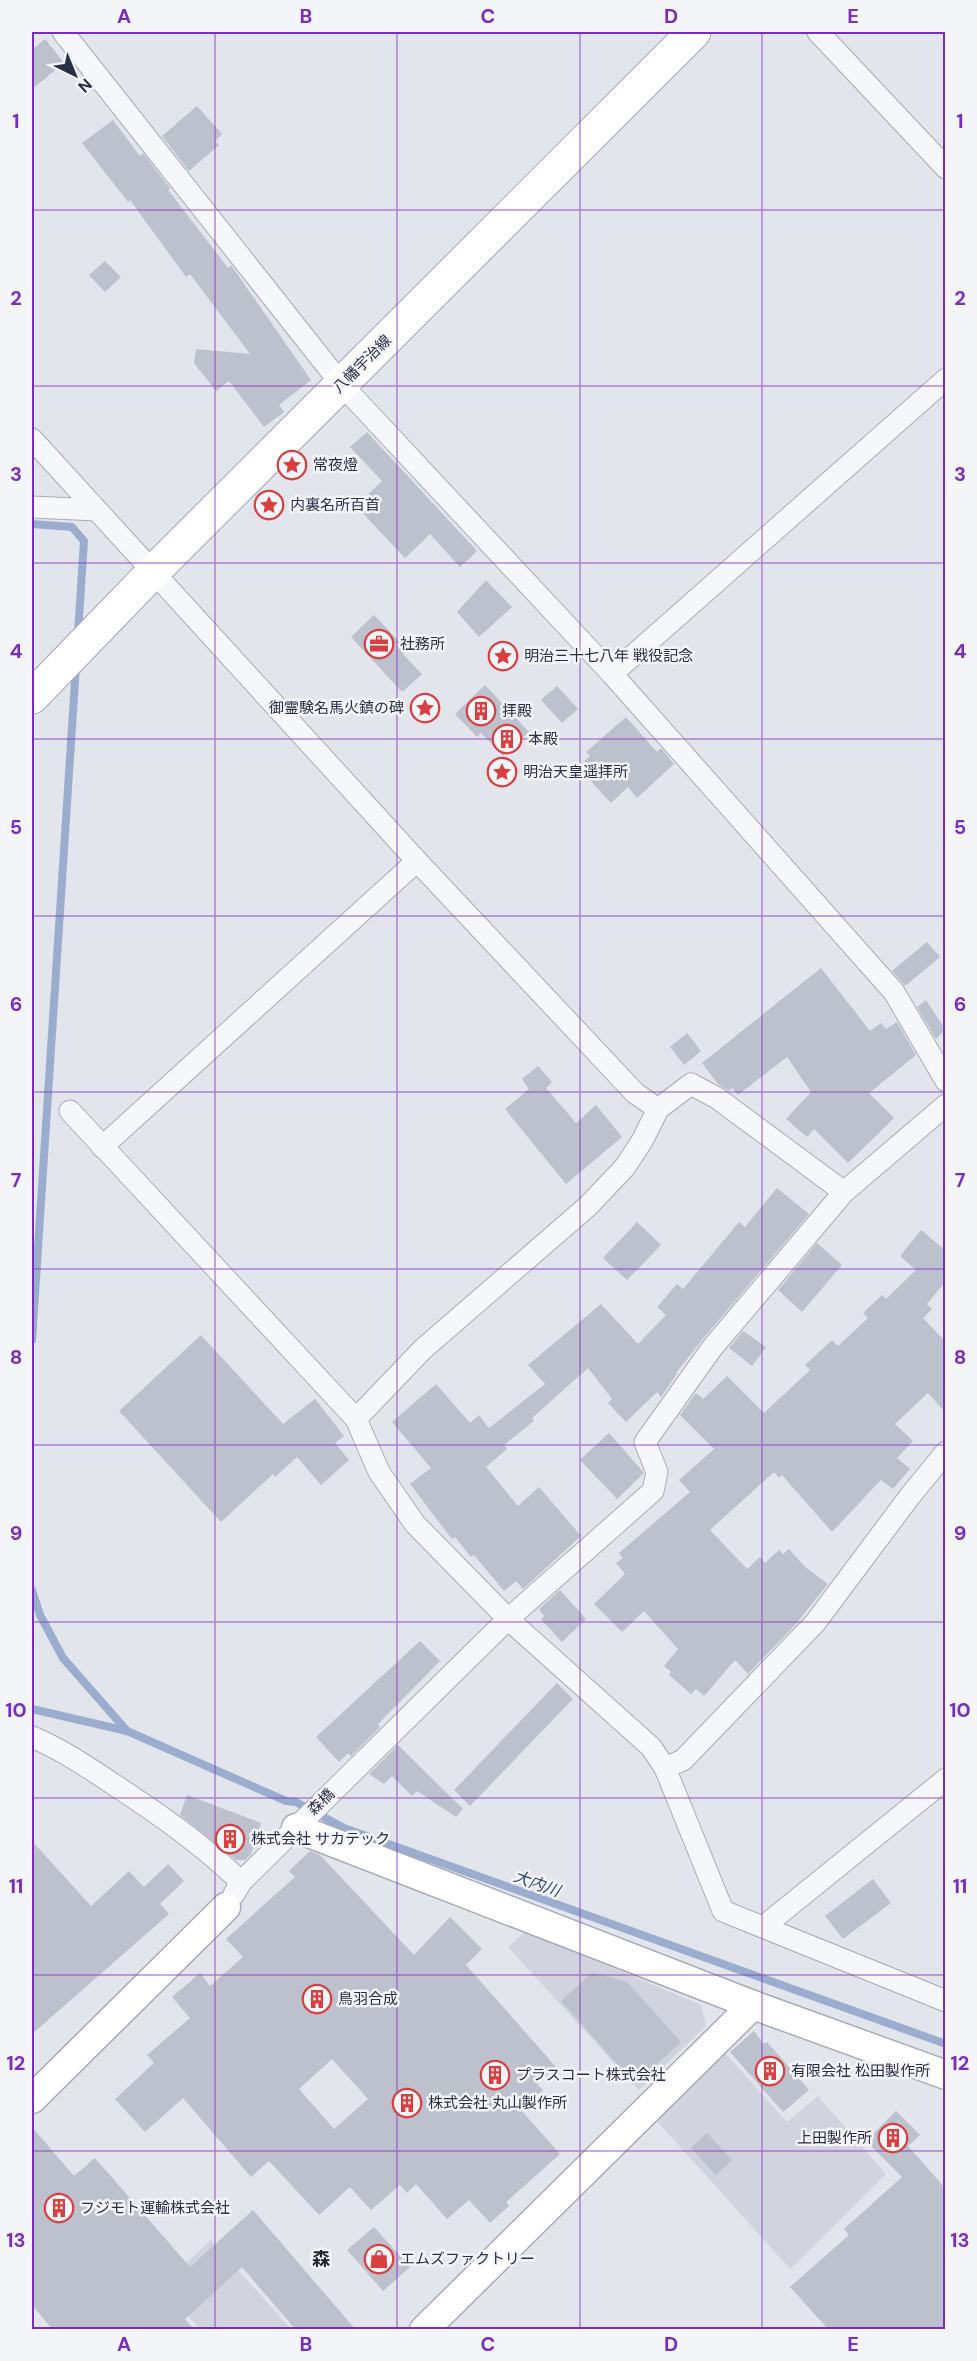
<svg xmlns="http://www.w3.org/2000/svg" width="977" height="2361" font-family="'DM Sans','Noto Sans JP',sans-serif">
	<rect width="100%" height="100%" fill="#e3e5ec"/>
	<g fill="#d1d4de">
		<polygon points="526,1931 701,2005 706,2026 639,2090 508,1947"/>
		<polygon points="724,2052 787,2122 818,2096 886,2174 790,2269 655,2119"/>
		<polygon points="211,2240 291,2329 200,2329 161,2286"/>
	</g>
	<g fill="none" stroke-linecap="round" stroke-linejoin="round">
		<g stroke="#9badcf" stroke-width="8">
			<polyline points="32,524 72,527 84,541 78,633"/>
			<polyline points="32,1340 76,666"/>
			<polyline points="32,1590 40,1615 63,1658 127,1731"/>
			<polyline points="32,1709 127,1731 286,1801 296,1802 344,1828 946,2044"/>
		</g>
	</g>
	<g fill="#bdc0cd" fill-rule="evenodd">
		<polygon points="45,39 64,63 32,89 32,50"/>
		<polygon points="197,106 222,134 215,141 219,145 189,171 162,136"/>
		<polygon points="113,120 140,156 143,153 170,188 168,190 228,268 231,265 311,380 279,405 284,412 264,427 229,381 216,391 194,363 196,349 250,354 190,274 186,277 130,200 128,202 82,143"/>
		<polygon points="105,261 121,277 105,292 89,275"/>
		<polygon points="367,432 477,551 460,567 430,534 405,558 356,506 382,481 350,447"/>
		<polygon points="486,580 512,607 479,637 457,612"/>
		<polygon points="374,615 407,650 403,654 422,674 402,692 351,637"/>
		<polygon points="485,685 529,732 503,756 481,733 477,737 455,714"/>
		<polygon points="557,686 578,709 562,723 541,700"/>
		<polygon points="626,717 657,752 661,748 674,764 637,798 628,787 611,803 578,767 590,756 586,752"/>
		<polygon points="927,942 940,957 905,986 892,971"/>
		<polygon points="821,968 870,1031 881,1023 886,1029 897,1022 916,1055 869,1093 894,1118 848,1163 814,1129 807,1137 786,1119 811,1092 787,1057 738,1095 732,1088 729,1091 718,1084 702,1063"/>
		<polygon points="926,1000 945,1029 936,1039 917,1007"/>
		<polygon points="687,1033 701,1051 684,1065 670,1047"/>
		<polygon points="538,1066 552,1082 546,1088 576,1123 596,1105 622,1137 566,1184 505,1109 529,1089 522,1079"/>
		<polygon points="777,1188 809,1214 702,1340 676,1373 677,1374 661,1397 657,1392 626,1422 608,1403 612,1399 588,1368 532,1418 534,1421 504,1445 507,1449 486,1467 518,1506 539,1487 581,1536 523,1589 516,1581 504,1591 474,1555 471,1557 455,1537 452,1539 410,1484 431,1468 392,1422 436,1384 470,1423 479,1415 489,1428 545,1384 528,1365 601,1304 638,1344 666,1315 657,1307 677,1284 683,1289 739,1222 745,1227"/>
		<polygon points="637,1222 661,1245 627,1280 603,1258"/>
		<polygon points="921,1230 945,1250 945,1282 927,1304 932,1309 923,1318 945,1341 945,1412 928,1393 895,1424 913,1441 897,1458 910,1469 893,1489 881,1480 832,1532 782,1475 779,1478 774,1472 710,1530 747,1569 760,1557 765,1563 779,1550 783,1554 789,1549 804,1566 828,1584 795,1625 748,1674 735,1660 704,1696 696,1689 691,1694 669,1675 671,1672 664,1666 678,1649 644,1611 622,1632 594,1604 625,1574 616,1563 623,1558 619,1553 690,1492 679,1480 714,1449 680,1415 696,1393 703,1399 727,1376 764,1413 810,1370 805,1365 832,1340 838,1346 868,1318 863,1313 882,1295 886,1299 916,1270 900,1256"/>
		<polygon points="817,1243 842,1265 802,1312 778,1290"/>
		<polygon points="743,1331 766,1347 752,1366 729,1348"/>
		<polygon points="201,1335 283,1424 315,1399 344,1436 335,1443 349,1460 321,1485 297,1457 275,1477 273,1474 221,1522 119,1411"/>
		<polygon points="609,1433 644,1473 617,1499 580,1460"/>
		<polygon points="560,1590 586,1619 562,1642 541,1619 544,1616 539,1609"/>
		<polygon points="420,1641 440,1661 378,1724 380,1727 351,1756 348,1753 339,1762 316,1737"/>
		<polygon points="557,1683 573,1699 470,1806 454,1790"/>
		<polygon points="398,1745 463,1809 456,1817 417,1791 412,1796 392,1776 384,1784 369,1774"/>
		<polygon points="187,1795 261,1823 251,1854 245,1860 236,1860 180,1815"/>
		<polygon points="32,1841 91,1906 129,1871 144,1887 168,1864 184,1881 160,1904 169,1914 32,2034"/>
		<path d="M310 1851 320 1855 414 1955 450 1917 482 1949 466 1965 556 2067 537 2084 543 2090 521 2110 560 2154 506 2202 509 2206 490 2223 469 2200 447 2219 416 2184 407 2193 400 2185 371 2210 350 2187 319 2215 269 2161 251 2177 183 2098 145 2132 115 2099 154 2063 147 2055 190 2018 172 1997 200 1973 210 1986 243 1957 226 1939 295 1877 289 1871ZM332 2059 368 2099 334 2129 299 2089Z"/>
		<polygon points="873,1879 891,1903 843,1939 825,1916"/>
		<polygon points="592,1973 627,1982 681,2042 635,2084 561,2001"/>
		<polygon points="754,2031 764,2044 767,2042 809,2090 783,2112 730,2052"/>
		<polygon points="896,2111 920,2135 908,2146 945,2188 945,2330 829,2330 790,2287 849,2235 844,2229 902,2177 866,2141"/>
		<polygon points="32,2127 74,2176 95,2158 190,2267 253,2210 356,2330 296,2330 242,2267 185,2319 195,2330 53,2330 32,2305"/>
		<polygon points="707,2133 732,2160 716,2175 691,2148"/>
		<polygon points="374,2227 410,2267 383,2291 347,2250"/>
	</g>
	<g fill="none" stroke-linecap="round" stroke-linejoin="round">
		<g stroke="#a7abb7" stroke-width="23">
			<g id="street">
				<polyline points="63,32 342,385 612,674 894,992 946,1081"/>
				<polyline points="818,32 946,168"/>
				<polyline points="32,439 417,861 635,1093 658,1109"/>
				<polyline points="32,507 97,510"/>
				<polyline points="612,674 946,379"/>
				<polyline points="70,1111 356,1419"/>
				<polyline points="102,1147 417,861"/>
				<polyline points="844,1192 717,1098 691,1084 658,1109 642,1141 625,1167 588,1206 423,1349 356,1419 379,1472 415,1524 508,1619 651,1747 665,1768 723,1911 946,2001"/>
				<path d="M32 1737C61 1749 89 1768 116 1786 160 1815 203 1845 241 1882L234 1894"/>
				<polyline points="665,1768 683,1760 815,1623 910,1496 946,1452"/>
				<polyline points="241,1882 508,1619 653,1491 657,1472 645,1442 712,1348 844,1192 946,1105"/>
				<polyline points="763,1927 946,1779"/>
			</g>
		</g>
		<g stroke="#a7abb7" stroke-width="31">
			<g id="secondary">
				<polyline points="296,1828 753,2005 946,2075"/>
				<polyline points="32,2099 226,1907"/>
				<polyline points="424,2330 753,2005"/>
			</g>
		</g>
		<g stroke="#a1a7b9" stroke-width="35">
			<polyline id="primary" points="32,697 153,572 694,32"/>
		</g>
		<use href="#street" stroke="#f6f7fa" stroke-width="21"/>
		<use href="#secondary" stroke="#fff" stroke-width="28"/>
		<use href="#primary" stroke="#fff" stroke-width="33"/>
	</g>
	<path fill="none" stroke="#7b2cbf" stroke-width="1.5" stroke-opacity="0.55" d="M215 32V2330M397 32V2330M580 32V2330M762 32V2330M32 210H946M32 386H946M32 563H946M32 739H946M32 916H946M32 1092H946M32 1269H946M32 1445H946M32 1622H946M32 1798H946M32 1975H946M32 2151H946"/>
	<defs>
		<g id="sight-ring" transform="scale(1.5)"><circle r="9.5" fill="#f3f5f9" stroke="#da3f40" stroke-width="1.5"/><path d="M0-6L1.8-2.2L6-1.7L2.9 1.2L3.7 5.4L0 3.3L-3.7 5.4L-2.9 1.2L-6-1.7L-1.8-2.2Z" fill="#da3f40"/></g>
		<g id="office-ring" transform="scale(1.5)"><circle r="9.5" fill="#f3f5f9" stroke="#da3f40" stroke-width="1.5"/><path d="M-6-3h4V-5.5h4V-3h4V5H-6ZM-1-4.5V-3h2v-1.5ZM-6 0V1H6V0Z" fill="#da3f40"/></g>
		<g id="building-ring" transform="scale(1.5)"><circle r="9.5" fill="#f3f5f9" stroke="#da3f40" stroke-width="1.5"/><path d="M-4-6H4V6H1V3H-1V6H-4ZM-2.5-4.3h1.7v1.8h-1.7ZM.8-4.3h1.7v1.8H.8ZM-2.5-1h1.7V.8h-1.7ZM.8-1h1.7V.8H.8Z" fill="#da3f40"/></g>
		<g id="shop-ring" transform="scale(1.5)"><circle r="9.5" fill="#f3f5f9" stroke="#da3f40" stroke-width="1.5"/><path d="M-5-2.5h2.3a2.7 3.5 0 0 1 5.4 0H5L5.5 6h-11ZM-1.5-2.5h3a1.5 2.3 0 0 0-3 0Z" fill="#da3f40"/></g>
	</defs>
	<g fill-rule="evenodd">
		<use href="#sight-ring" x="292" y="465"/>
		<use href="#sight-ring" x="269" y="505"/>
		<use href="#office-ring" x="379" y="644"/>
		<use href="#sight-ring" x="503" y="656"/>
		<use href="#sight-ring" x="425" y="708"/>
		<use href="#building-ring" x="481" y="711"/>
		<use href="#building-ring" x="507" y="739"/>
		<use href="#sight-ring" x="502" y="772"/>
		<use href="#building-ring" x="230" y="1839"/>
		<use href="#building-ring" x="317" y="1999"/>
		<use href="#building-ring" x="770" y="2071"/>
		<use href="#building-ring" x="495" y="2075"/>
		<use href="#building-ring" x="407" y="2103"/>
		<use href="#building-ring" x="893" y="2138"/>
		<use href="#building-ring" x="59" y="2208"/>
		<use href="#shop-ring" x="379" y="2259"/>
	</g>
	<g text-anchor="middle" stroke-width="5" stroke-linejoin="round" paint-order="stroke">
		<g font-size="15" fill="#292f46" stroke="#f3f5f9">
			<text transform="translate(362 364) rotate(-45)" y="5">八幡宇治線</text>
			<text transform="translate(321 1802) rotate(-44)" y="5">森橋</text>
		</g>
		<g font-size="15" fill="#292f46" stroke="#f3f5f9" text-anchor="start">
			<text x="313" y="470">常夜燈</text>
			<text x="290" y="510">内裏名所百首</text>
			<text x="400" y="649">社務所</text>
			<text x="524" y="661">明治三十七八年 戦役記念</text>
			<text x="404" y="713" text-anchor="end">御霊験名馬火鎮の碑</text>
			<text x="502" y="716">拝殿</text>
			<text x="528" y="744">本殿</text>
			<text x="523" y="777">明治天皇遥拝所</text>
			<text x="251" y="1844">株式会社 サカテック</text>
			<text x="338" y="2004">鳥羽合成</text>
			<text x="791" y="2076">有限会社 松田製作所</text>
			<text x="516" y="2080">プラスコート株式会社</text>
			<text x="428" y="2108">株式会社 丸山製作所</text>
			<text x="872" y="2143" text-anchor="end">上田製作所</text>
			<text x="80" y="2213">フジモト運輸株式会社</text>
			<text x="400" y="2264">エムズファクトリー</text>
		</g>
		<g font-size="16" font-style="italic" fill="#2f477e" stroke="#f3f5f9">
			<text transform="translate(537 1883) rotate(20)" y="6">大内川</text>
		</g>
		<g font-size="18" font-weight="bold" fill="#1b2137" stroke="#f3f5f9">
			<text x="321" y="2265">森</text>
		</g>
	</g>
	<rect width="977" height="2361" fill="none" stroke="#f3f5f9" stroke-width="66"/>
	<g transform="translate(75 75) rotate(137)" stroke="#f3f5f9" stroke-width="4.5" paint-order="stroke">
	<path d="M0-4.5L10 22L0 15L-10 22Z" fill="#292f46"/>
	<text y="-9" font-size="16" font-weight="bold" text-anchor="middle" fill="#292f46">N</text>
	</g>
	<rect x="33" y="33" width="911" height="2295" fill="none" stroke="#7b2cbf" stroke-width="2"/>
	<g font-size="20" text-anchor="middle" font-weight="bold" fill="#7b2cbf">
		<text x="124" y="23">A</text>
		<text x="306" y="23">B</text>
		<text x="488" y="23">C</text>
		<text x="671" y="23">D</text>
		<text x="853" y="23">E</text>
		<text x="16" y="128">1</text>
		<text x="960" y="128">1</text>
		<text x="16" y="305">2</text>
		<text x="960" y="305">2</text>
		<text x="16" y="481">3</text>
		<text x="960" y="481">3</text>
		<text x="16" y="658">4</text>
		<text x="960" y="658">4</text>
		<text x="16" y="834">5</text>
		<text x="960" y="834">5</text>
		<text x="16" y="1011">6</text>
		<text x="960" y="1011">6</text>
		<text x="16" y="1187">7</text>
		<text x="960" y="1187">7</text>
		<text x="16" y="1364">8</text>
		<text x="960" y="1364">8</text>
		<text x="16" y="1540">9</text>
		<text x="960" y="1540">9</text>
		<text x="16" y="1717">10</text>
		<text x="960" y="1717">10</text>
		<text x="16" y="1893">11</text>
		<text x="960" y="1893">11</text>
		<text x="16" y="2070">12</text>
		<text x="960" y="2070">12</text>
		<text x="16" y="2247">13</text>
		<text x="960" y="2247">13</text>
		<text x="124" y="2351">A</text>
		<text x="306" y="2351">B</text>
		<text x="488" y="2351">C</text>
		<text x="671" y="2351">D</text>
		<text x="853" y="2351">E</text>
	</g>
</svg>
